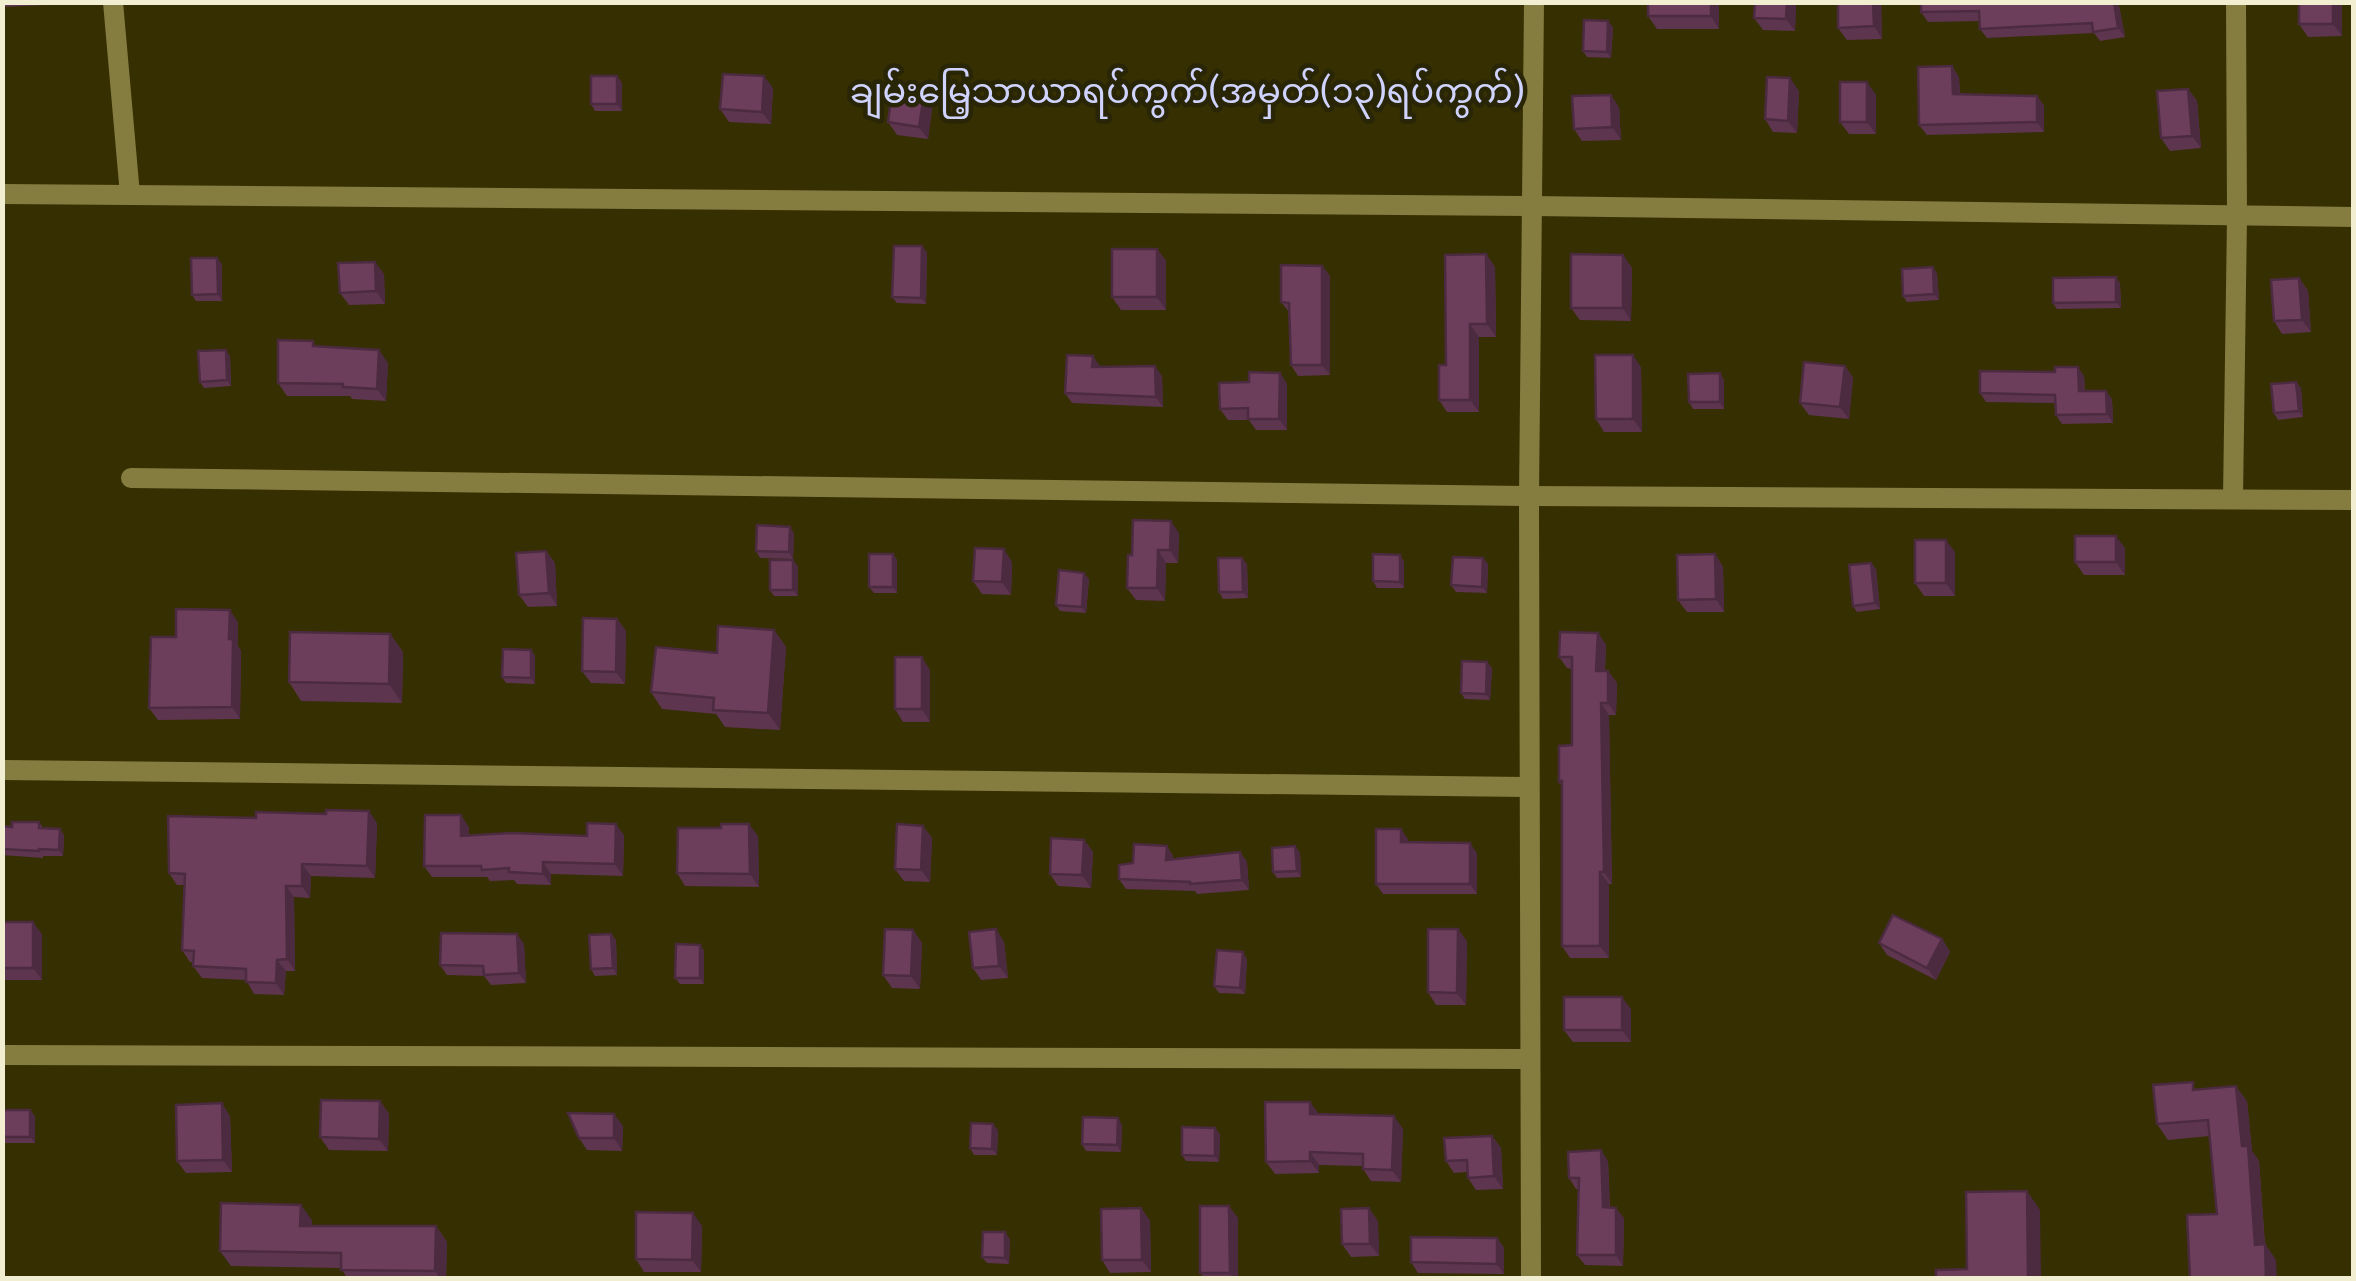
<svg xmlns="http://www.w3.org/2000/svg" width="2356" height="1281" font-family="'Fira Sans','Noto Sans Myanmar',sans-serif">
	<rect width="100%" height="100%" fill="#352f02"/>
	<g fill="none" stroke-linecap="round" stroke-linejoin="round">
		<g stroke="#857c3f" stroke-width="20">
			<polyline points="113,2 130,195"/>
			<polyline points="2,194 1532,206 2354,217"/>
			<polyline points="131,478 1529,496 2354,500"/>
			<polyline points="2233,499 2237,217 2236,2"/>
			<polyline points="2,770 1529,787"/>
			<polyline points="2,1055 1529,1059"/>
			<polyline points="1531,1278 1529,496 1534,2"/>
		</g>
	</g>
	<g fill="#5d354f">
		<polygon points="2,2 45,2 45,5 2,7"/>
		<polygon points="1719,2 1719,29 1657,29 1648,16"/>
		<polygon points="1755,2 1796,2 1795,31 1763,30 1754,18"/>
		<polygon points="1838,2 1881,2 1882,39 1847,40 1838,28"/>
		<polygon points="1921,2 2117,2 2119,6 2125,37 2100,41 2094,33 1987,38 1980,29 1980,21 1928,22 1921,12"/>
		<polygon points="2342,2 2342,36 2308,37 2299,24"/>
		<polygon points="1613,27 1611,58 1587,57 1583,51"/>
		<polygon points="617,76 622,83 622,111 595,111 591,104"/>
		<polygon points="1959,77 1960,94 2037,96 2044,106 2044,132 1927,135 1919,125"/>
		<polygon points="773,88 771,124 729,122 720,109"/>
		<polygon points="2188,89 2197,101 2201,148 2170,151 2161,138"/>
		<polygon points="1799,91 1797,133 1773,132 1765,119"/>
		<polygon points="1876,95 1876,134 1849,134 1840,122"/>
		<polygon points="933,102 928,139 897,135 888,122"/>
		<polygon points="1619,107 1621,140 1582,141 1574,129"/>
		<polygon points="1157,249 1166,261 1166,310 1121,310 1112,297"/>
		<polygon points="927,252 926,304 897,303 892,297"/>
		<polygon points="1486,254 1495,267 1496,337 1479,337 1479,412 1447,412 1439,400 1446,365"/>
		<polygon points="1623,255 1632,268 1631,321 1580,320 1571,308"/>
		<polygon points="222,264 222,301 196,301 192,295"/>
		<polygon points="1322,266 1330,276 1330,375 1298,376 1291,365 1290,313 1281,302"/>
		<polygon points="1937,273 1939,300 1907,302 1903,296"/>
		<polygon points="384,274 385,304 349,305 340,293"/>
		<polygon points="2116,277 2120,283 2121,308 2057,309 2053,303"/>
		<polygon points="2299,278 2308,291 2311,332 2282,334 2274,321"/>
		<polygon points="318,347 388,363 386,401 352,399 350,396 287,396 278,383"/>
		<polygon points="230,356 231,386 204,388 200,382"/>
		<polygon points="1100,366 1099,367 1162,376 1163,407 1072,403 1065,393"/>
		<polygon points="1845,366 1853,378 1849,419 1809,415 1800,403"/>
		<polygon points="1641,367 1642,432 1604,432 1596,419"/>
		<polygon points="1280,373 1287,384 1287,430 1256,430 1249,420 1228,420 1220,409 1249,382"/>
		<polygon points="1720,373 1724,380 1724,409 1693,409 1689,402"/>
		<polygon points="2084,376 2085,391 2112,399 2113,423 2062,424 2056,415 2056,403 1986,402 1980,393"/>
		<polygon points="2296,382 2301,388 2303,417 2278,420 2274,413"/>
		<polygon points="794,533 793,559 760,558 756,551"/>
		<polygon points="1179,533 1178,563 1166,563 1165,601 1136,600 1127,588 1132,555"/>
		<polygon points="2125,548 2125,575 2084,575 2075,562"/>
		<polygon points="546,551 555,563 557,606 528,607 519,595"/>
		<polygon points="1955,552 1955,596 1924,596 1915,583"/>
		<polygon points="893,554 897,560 897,593 874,593 869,587"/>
		<polygon points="1715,554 1723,567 1724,612 1687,612 1678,600"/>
		<polygon points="1400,555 1404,562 1404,588 1377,588 1373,581"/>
		<polygon points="1483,558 1488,564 1487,593 1456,592 1451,585"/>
		<polygon points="1012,562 1011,595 982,594 973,581"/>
		<polygon points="1871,563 1876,569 1880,609 1857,612 1853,606"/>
		<polygon points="1247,564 1248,598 1223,599 1219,592"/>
		<polygon points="798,566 798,596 774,596 770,590"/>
		<polygon points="1089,579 1086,613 1060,611 1056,605"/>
		<polygon points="617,619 626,631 625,684 591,683 582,671"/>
		<polygon points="238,622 238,646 241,651 240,719 158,720 149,708 176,637"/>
		<polygon points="774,630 786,647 780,730 725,727 716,714 662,709 651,692 717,653"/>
		<polygon points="1598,633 1606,645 1605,671 1608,671 1617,683 1616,715 1609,715 1612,884 1609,884 1609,958 1570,958 1562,946 1562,785 1559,782 1572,745 1572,669 1567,668 1559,657"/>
		<polygon points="390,634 403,652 402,703 301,701 289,682"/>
		<polygon points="531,650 535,656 535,684 506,683 502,677"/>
		<polygon points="1487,662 1492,668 1490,700 1465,699 1461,693"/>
		<polygon points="930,670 930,722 903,722 895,709"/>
		<polygon points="256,818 377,823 375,878 311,876 310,898 294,897 295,971 286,971 284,995 254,994 246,980 202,978 193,966 193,962 190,962 182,950 185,885 177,885 169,873"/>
		<polygon points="39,822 43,828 60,829 64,835 63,856 43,856 43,858 2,855 2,826 12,827"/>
		<polygon points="923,826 932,838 930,882 904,881 895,869"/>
		<polygon points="469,827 469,836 624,835 623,876 551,874 551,885 517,884 514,880 490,881 487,877 432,877 424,866"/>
		<polygon points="758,836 759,887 685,886 677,873"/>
		<polygon points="1408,839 1408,842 1477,853 1477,894 1383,894 1376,884"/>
		<polygon points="1084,840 1093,852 1091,888 1058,886 1050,874"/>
		<polygon points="1167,846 1173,856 1173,859 1240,852 1247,862 1249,890 1197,894 1195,891 1126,889 1119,879 1133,863"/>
		<polygon points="1295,846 1300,853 1301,877 1277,878 1273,872"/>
		<polygon points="2,922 42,934 42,980 4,980 2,977"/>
		<polygon points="996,929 1004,942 1008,978 981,980 973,968"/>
		<polygon points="913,930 922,943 920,989 892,988 883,975"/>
		<polygon points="611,934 616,940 617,975 595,976 591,969"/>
		<polygon points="1942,939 1950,952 1936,980 1887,955 1879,943"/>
		<polygon points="1467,941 1466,1005 1436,1005 1428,992"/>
		<polygon points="524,944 526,983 491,985 484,976 447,975 440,965"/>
		<polygon points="700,945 704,951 704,984 680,984 675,978"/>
		<polygon points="1247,959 1245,994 1219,993 1214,986"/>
		<polygon points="1631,1009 1631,1042 1573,1042 1564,1030"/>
		<polygon points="2198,1089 2247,1101 2252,1151 2259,1161 2265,1244 2276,1260 2217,1214 2210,1136 2168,1140 2157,1124"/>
		<polygon points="380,1101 389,1114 388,1151 329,1150 320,1137"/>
		<polygon points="2,1110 35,1116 35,1143 2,1143"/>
		<polygon points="1319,1114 1403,1129 1401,1182 1371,1181 1363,1169 1363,1166 1319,1165 1319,1173 1275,1174 1266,1162"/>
		<polygon points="230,1116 232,1172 186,1173 177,1161"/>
		<polygon points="1122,1125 1121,1152 1086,1151 1082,1144"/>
		<polygon points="623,1126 622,1151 587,1150 579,1138"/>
		<polygon points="1215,1128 1220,1134 1219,1162 1186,1161 1182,1155"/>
		<polygon points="998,1130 997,1155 974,1155 970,1148"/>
		<polygon points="1492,1136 1501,1148 1503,1189 1476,1190 1468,1178 1467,1172 1454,1173 1446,1161"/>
		<polygon points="1608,1161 1610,1207 1624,1218 1623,1266 1585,1265 1577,1255 1579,1189 1576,1189 1569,1178"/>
		<polygon points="1141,1208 1150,1221 1151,1272 1110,1273 1102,1260"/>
		<polygon points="1238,1218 1238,1278 1204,1278 1200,1273"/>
		<polygon points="312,1220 312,1226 436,1226 447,1242 446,1278 347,1278 341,1268 231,1266 220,1251"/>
		<polygon points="1378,1221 1379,1256 1351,1257 1342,1244"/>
		<polygon points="702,1226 701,1272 644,1272 636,1259"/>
		<polygon points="1497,1238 1504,1248 1504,1274 1418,1273 1411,1262"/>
		<polygon points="1010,1239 1009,1264 987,1263 982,1257"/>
	</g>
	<g fill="#4c2b40">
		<polygon points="1711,2 1719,2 1719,29 1711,16"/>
		<polygon points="1787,2 1796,2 1795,31 1786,19"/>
		<polygon points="1873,2 1881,2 1882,39 1874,26"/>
		<polygon points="2114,2 2117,2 2119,6 2125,37 2118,28"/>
		<polygon points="2333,2 2342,2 2342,36 2333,24"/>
		<polygon points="1608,21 1613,27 1611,58 1607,52"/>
		<polygon points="1952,66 1959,77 1960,104 1953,94"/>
		<polygon points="617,76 622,83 622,111 617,104"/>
		<polygon points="764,76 773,88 771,124 762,112"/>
		<polygon points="1790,78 1799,91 1797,133 1788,121"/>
		<polygon points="1867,82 1876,95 1876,134 1867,122"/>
		<polygon points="925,89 933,102 928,139 919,127"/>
		<polygon points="2188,89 2197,101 2201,148 2192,136"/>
		<polygon points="1611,95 1619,107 1621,140 1612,127"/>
		<polygon points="2037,96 2044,106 2044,132 2037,122"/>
		<polygon points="922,246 927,252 926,304 921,298"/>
		<polygon points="1157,249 1166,261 1166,310 1157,297"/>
		<polygon points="1486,254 1495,267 1496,337 1487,324"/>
		<polygon points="1623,255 1632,268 1631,321 1623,308"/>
		<polygon points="217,258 222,264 222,301 218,294"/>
		<polygon points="375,262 384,274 385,304 376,291"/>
		<polygon points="1322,266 1330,276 1330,375 1322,365"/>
		<polygon points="1933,267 1937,273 1939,300 1934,294"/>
		<polygon points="2116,277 2120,283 2121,308 2116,302"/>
		<polygon points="2299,278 2308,291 2311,332 2302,320"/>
		<polygon points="1470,324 1479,337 1479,412 1470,400"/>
		<polygon points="226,350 230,356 231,386 227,380"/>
		<polygon points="379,350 388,363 386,401 377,389"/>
		<polygon points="1633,355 1641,367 1642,432 1633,419"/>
		<polygon points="1093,356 1100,366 1099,377 1092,367"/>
		<polygon points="1155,366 1162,376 1163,407 1156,397"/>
		<polygon points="1845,366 1853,378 1849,419 1840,407"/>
		<polygon points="2078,367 2084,376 2085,400 2079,391"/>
		<polygon points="1280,373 1287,384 1287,430 1279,419"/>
		<polygon points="1720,373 1724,380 1724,409 1720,402"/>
		<polygon points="2296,382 2301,388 2303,417 2299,411"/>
		<polygon points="2106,391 2112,399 2113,423 2107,414"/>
		<polygon points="1171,521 1179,533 1178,563 1170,550"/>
		<polygon points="790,527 794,533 793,559 789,552"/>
		<polygon points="2116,536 2125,548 2125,575 2116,562"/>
		<polygon points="1946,540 1955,552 1955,596 1946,583"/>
		<polygon points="1004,549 1012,562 1011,595 1002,582"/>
		<polygon points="1158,550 1166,563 1165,601 1157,588"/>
		<polygon points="546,551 555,563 557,606 549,593"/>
		<polygon points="893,554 897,560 897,593 893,587"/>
		<polygon points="1715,554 1723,567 1724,612 1716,599"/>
		<polygon points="1400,555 1404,562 1404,588 1400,582"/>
		<polygon points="1242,558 1247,564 1248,598 1243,592"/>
		<polygon points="1483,558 1488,564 1487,593 1482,587"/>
		<polygon points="793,560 798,566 798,596 793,590"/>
		<polygon points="1871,563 1876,569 1880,609 1875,603"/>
		<polygon points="1084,573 1089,579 1086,613 1082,607"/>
		<polygon points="230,610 238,622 238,646 241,651 240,719 232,707"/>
		<polygon points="617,619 626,631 625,684 616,672"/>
		<polygon points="774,630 786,647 780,730 768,713"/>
		<polygon points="1598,633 1606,645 1604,683 1596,671"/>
		<polygon points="390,634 403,652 402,703 389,684"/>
		<polygon points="531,650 535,656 535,684 531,678"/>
		<polygon points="922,657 930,670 930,722 922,709"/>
		<polygon points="1487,662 1492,668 1490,700 1486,694"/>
		<polygon points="1608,671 1617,683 1616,715 1608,703"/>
		<polygon points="1601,703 1609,715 1612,884 1604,872"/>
		<polygon points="369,811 377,823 375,878 367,866"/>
		<polygon points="461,815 469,827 469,848 461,836"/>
		<polygon points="616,824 624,835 623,876 615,864"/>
		<polygon points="749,824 758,836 759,887 750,874"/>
		<polygon points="923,826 932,838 930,882 921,870"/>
		<polygon points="60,829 64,835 63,856 59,850"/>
		<polygon points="1401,829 1408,839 1408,852 1401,842"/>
		<polygon points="1084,840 1093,852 1091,888 1082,875"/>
		<polygon points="1470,843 1477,853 1477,894 1470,884"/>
		<polygon points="1167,846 1173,856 1173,870 1166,860"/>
		<polygon points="1295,846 1300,853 1301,877 1297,871"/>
		<polygon points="1240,852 1247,862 1249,890 1242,880"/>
		<polygon points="543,862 551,874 551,885 543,874"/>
		<polygon points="302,864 311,876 310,898 302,886"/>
		<polygon points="1600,872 1609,884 1609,958 1600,946"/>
		<polygon points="286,886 294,897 295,971 287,959"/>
		<polygon points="33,922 42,934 42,980 33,968"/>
		<polygon points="996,929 1004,942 1008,978 999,966"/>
		<polygon points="1458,929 1467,941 1466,1005 1457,993"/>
		<polygon points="913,930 922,943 920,989 911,976"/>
		<polygon points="517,934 524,944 526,983 519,973"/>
		<polygon points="611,934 616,940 617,975 613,968"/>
		<polygon points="1942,939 1950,952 1936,980 1927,968"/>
		<polygon points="700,945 704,951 704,984 700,978"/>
		<polygon points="1243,952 1247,959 1245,994 1240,988"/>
		<polygon points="277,960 286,971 284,995 276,983"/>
		<polygon points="1622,997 1631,1009 1631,1042 1622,1030"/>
		<polygon points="2236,1086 2247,1101 2252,1151 2259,1161 2265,1247 2265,1244 2276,1260 2277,1278 2266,1278 2255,1245 2242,1146"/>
		<polygon points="380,1101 389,1114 388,1151 379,1139"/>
		<polygon points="1310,1102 1319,1114 1310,1114"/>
		<polygon points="222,1103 230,1116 232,1172 223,1160"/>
		<polygon points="30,1110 35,1116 35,1143 30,1137"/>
		<polygon points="614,1114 623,1126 622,1151 614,1138"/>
		<polygon points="1394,1116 1403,1129 1401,1182 1392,1170"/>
		<polygon points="1118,1118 1122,1125 1121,1152 1117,1145"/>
		<polygon points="993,1124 998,1130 997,1155 992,1149"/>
		<polygon points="1215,1128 1220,1134 1219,1162 1215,1156"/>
		<polygon points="1492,1136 1501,1148 1503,1189 1494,1176"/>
		<polygon points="1601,1150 1608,1161 1610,1218 1603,1207"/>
		<polygon points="1310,1152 1319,1165 1319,1173 1310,1161"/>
		<polygon points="2027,1191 2040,1210 2041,1278 2028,1278"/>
		<polygon points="301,1205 312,1220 311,1241 300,1226"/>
		<polygon points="1229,1206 1238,1218 1238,1278 1233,1278 1230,1273"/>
		<polygon points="1141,1208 1150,1221 1151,1272 1142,1260"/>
		<polygon points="1369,1208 1378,1221 1379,1256 1370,1244"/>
		<polygon points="1616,1208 1624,1218 1623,1266 1616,1255"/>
		<polygon points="693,1213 702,1226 701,1272 692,1260"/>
		<polygon points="436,1226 447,1242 446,1278 440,1278 435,1271"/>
		<polygon points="1005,1232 1010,1239 1009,1264 1005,1258"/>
		<polygon points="1497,1238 1504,1248 1504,1274 1497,1264"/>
	</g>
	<g fill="#6c3e5c" stroke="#4c2b40" stroke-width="2.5">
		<rect x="1648" y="2" width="63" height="14"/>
		<polygon points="1755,2 1787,2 1786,19 1754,18"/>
		<polygon points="1838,2 1873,2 1874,26 1838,28"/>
		<polygon points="1921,2 2114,2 2118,28 2093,32 2092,23 1980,29 1979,11 1921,12"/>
		<rect x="2299" y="2" width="34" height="22"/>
		<polygon points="1584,20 1608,21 1607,52 1583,51"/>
		<polygon points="1952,66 1953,94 2037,96 2037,122 1919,125 1918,67"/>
		<polygon points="723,74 764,76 762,112 720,109"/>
		<rect x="591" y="76" width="26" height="28"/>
		<polygon points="1767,77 1790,78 1788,121 1765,119"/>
		<rect x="1840" y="82" width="27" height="40"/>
		<polygon points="893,85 925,89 919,127 888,122"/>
		<polygon points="2188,89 2192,136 2161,138 2157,91"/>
		<polygon points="1611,95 1612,127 1574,129 1572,96"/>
		<polygon points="894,246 922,246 921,298 892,297"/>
		<rect x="1112" y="249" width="45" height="48"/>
		<polygon points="1486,254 1487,324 1470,324 1470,400 1439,400 1439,365 1446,365 1445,255"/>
		<polygon points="1571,254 1623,255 1623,308 1571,308"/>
		<polygon points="191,258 217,258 218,294 192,295"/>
		<polygon points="375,262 376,291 340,293 338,263"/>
		<polygon points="1281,265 1322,266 1322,365 1291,365 1289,303 1281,302"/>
		<polygon points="1933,267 1934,294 1903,296 1902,269"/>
		<polygon points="2116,277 2116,302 2053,303 2053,278"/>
		<polygon points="2299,278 2302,320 2274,321 2271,280"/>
		<polygon points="278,340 313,341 313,346 379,350 377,389 343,387 343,384 278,383"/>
		<polygon points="226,350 227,380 200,382 198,351"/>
		<polygon points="1067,355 1093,356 1092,367 1155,366 1156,397 1065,393"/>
		<polygon points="1595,355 1633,355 1633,419 1596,419"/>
		<polygon points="1804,362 1845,366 1840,407 1800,403"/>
		<polygon points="2055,367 2078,367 2079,391 2106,391 2107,414 2056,415 2055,395 1980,393 1980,371 2055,372"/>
		<polygon points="1249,372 1280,373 1279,419 1248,419 1248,408 1220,409 1219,383 1249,382"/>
		<polygon points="1720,373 1720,402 1689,402 1688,374"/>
		<polygon points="2296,382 2299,411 2274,413 2271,384"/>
		<polygon points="1133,520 1171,521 1170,550 1158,550 1157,588 1127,588 1128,555 1132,555"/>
		<polygon points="757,525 790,527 789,552 756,551"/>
		<rect x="2075" y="536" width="41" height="26"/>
		<rect x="1915" y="540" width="31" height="43"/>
		<polygon points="975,548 1004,549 1002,582 973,581"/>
		<polygon points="546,551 549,593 519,595 516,553"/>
		<rect x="869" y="554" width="24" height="33"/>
		<polygon points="1373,554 1400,555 1400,582 1373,581"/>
		<polygon points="1715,554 1716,599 1678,600 1677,555"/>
		<polygon points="1453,557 1483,558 1482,587 1451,585"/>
		<polygon points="1218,558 1242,558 1243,592 1219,592"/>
		<rect x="770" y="560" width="23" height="30"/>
		<polygon points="1871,563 1875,603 1853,606 1849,565"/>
		<polygon points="1059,570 1084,573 1082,607 1056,605"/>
		<polygon points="176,609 230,610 229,639 233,639 232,707 149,708 151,637 176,637"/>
		<polygon points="583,618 617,619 616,672 582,671"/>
		<polygon points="718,626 774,630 768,713 713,710 714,698 651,692 656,647 717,653"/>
		<polygon points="290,632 390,634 389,684 289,682"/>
		<polygon points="1560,632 1598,633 1596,671 1608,671 1608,703 1601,703 1604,872 1600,872 1600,946 1562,946 1562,781 1559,782 1559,746 1572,745 1572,657 1559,657"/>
		<polygon points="503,649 531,650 531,678 502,677"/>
		<rect x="895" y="657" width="27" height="52"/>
		<polygon points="1462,661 1487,662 1486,694 1461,693"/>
		<polygon points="326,810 369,811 367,866 302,864 302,886 286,886 287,959 277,960 276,983 246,982 246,969 193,966 194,951 182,950 185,874 169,873 168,816 256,818 256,812 326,814"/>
		<polygon points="425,815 461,815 461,836 512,833 587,836 587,823 616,824 615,864 543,862 543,874 509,872 509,868 482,870 481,866 424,866"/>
		<polygon points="12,822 39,822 39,828 60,829 59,850 39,849 39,851 2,849 2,826 12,827"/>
		<polygon points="721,824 749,824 750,874 677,873 678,828 721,828"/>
		<polygon points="897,824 923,826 921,870 895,869"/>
		<polygon points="1376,829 1401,829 1401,842 1470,843 1470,884 1376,884"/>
		<polygon points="1051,838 1084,840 1082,875 1050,874"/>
		<polygon points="1134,844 1167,846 1166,860 1240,852 1242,880 1190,884 1190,882 1119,879 1119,865 1133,863"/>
		<polygon points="1295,846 1297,871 1273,872 1272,848"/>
		<polygon points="1893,915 1942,939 1927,968 1879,943"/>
		<rect x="2" y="922" width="31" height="46"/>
		<polygon points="885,929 913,930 911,976 883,975"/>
		<polygon points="996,929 999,966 973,968 969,932"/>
		<polygon points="1428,929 1458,929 1457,993 1428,992"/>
		<polygon points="441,933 517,934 519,973 484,975 483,966 440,965"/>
		<polygon points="611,934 613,968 591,969 589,935"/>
		<polygon points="676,944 700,945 700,978 675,978"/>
		<polygon points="1217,950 1243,952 1240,988 1214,986"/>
		<rect x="1564" y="997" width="58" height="33"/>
		<polygon points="2193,1082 2193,1090 2236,1086 2242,1146 2248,1146 2255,1245 2265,1244 2266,1278 2190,1278 2187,1215 2217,1214 2208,1120 2157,1124 2153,1085"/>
		<polygon points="321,1100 380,1101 379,1139 320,1137"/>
		<polygon points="1265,1102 1310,1102 1310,1114 1394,1116 1392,1170 1363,1169 1363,1154 1310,1152 1310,1161 1266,1162"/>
		<polygon points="222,1103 223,1160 177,1161 176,1105"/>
		<rect x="2" y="1110" width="28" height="27"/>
		<polygon points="568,1113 614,1114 614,1138 579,1138"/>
		<polygon points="1083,1117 1118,1118 1117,1145 1082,1144"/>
		<polygon points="971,1123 993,1124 992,1149 970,1148"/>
		<polygon points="1182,1127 1215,1128 1215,1156 1182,1155"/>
		<polygon points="1492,1136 1494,1176 1468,1178 1467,1160 1446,1161 1444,1138"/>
		<polygon points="1601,1150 1603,1207 1616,1208 1616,1255 1577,1255 1579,1178 1569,1178 1568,1152"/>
		<polygon points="2027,1191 2028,1278 1936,1278 1936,1270 1967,1269 1966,1192"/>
		<polygon points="221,1203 301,1205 300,1226 436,1226 435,1271 341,1270 341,1253 220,1251"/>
		<polygon points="1200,1206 1229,1206 1230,1273 1200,1273"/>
		<polygon points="1141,1208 1142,1260 1102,1260 1101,1209"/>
		<polygon points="1369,1208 1370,1244 1342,1244 1341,1209"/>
		<polygon points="636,1212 693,1213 692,1260 636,1259"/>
		<polygon points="983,1232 1005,1232 1005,1258 982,1257"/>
		<polygon points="1411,1237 1497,1238 1497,1264 1411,1262"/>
	</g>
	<g text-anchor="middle" stroke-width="9" stroke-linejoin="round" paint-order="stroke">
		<g font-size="35" fill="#cfd3fe" stroke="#292507">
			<text x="1187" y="103">ချမ်းမြေ့သာယာရပ်ကွက်(အမှတ်(၁၃)ရပ်ကွက်)</text>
		</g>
	</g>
	<rect width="2356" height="1281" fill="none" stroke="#f1eed1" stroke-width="10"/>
</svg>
